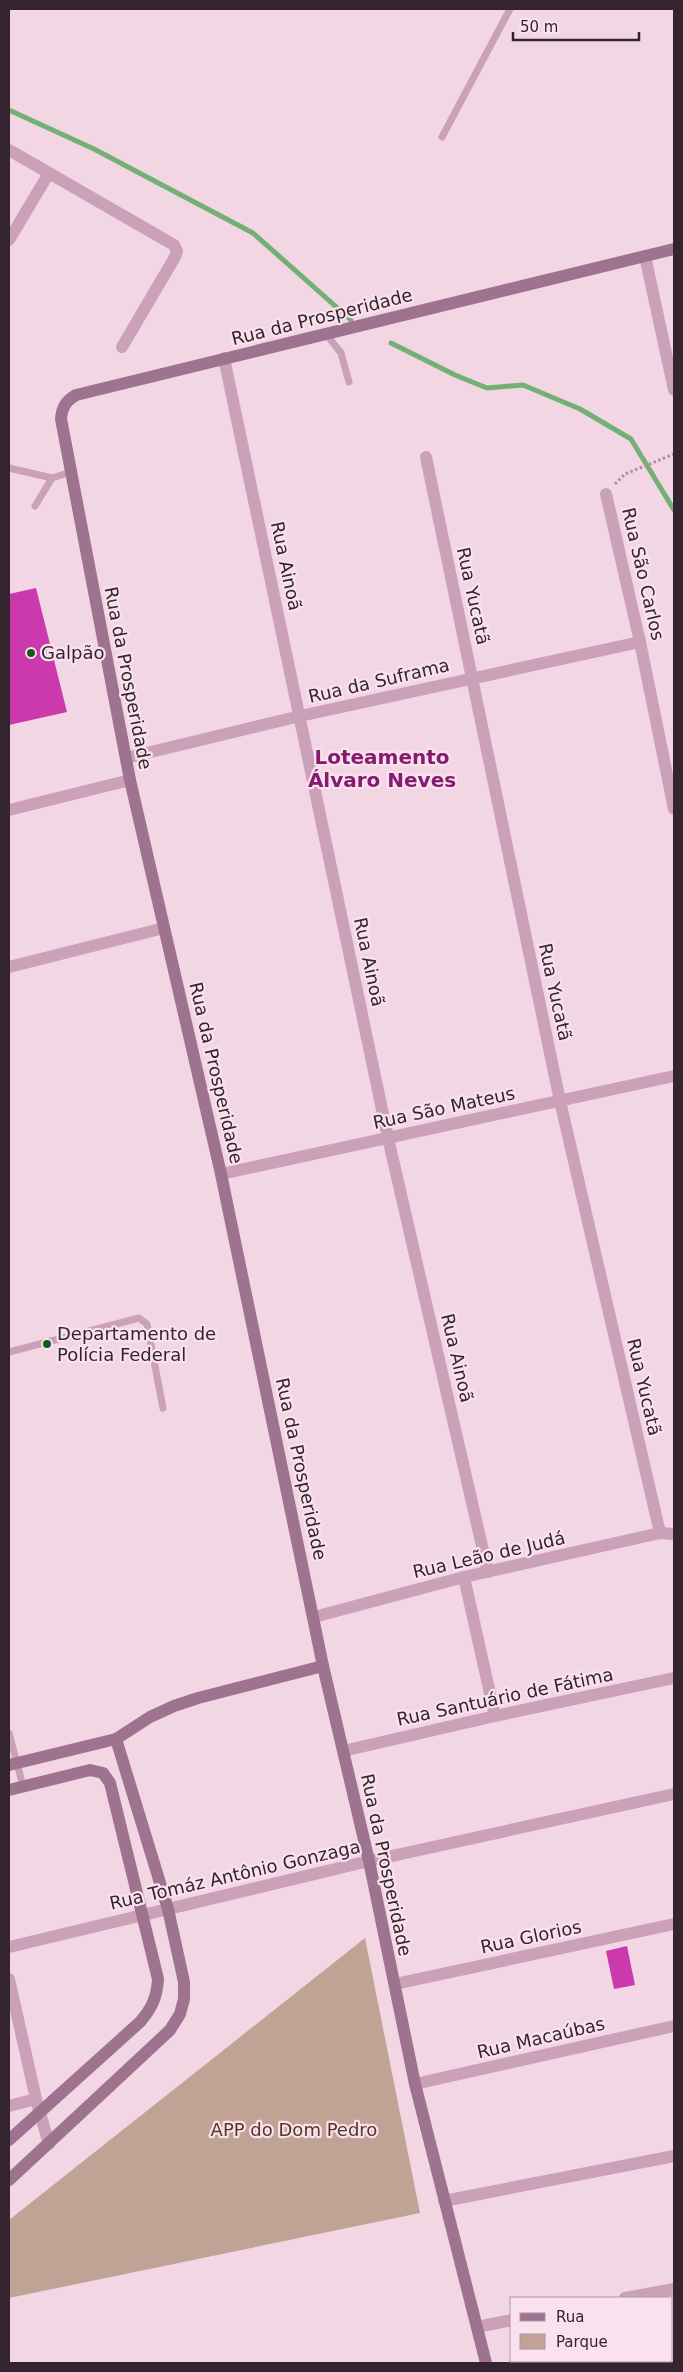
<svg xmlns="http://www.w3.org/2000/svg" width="683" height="2372" font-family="'DejaVu Sans',sans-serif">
	<rect width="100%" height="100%" fill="#f2d6e4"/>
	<polygon fill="#c1a395" points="365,1938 420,2213 9,2298 9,2220"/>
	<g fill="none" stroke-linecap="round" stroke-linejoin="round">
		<g stroke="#74b074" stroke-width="5">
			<polyline points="9,110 94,149 253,233 351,320"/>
			<polyline points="391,343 455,375 487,388 523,385 580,409 631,439 674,510"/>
		</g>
	</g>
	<g fill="#cc39ac">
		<polygon points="36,588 67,712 9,725 9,594"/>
		<polygon points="627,1946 635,1985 614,1989 606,1951"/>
	</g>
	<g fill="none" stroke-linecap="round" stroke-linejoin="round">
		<polyline stroke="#b58ca5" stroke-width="3" stroke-dasharray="2.5 2.5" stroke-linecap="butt" points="615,484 625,474 674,454"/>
		<g stroke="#caa1b8" stroke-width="7">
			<polyline points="442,137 510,9"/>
			<polyline points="326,334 341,353 349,382"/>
			<polyline points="9,468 52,478"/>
			<polyline points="35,506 52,478 71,472"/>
			<polyline points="9,1352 139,1318 147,1324 163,1408"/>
			<polyline points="9,1733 23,1786"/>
		</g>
		<g stroke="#caa1b8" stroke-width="12">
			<polyline points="9,150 49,173"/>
			<polyline points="9,240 49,173 174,245 177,251 175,257 122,347"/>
			<polyline points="645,256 674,390"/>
			<polyline points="224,358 388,1138 488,1572"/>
			<polyline points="426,457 560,1101 660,1533"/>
			<polyline points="606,494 640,642 674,809"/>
			<polyline points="126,758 300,716 640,642"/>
			<polyline points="9,810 130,780"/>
			<polyline points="9,967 164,928"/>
			<polyline points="221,1174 674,1076"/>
			<polyline points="464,1577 495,1716"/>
			<polyline points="314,1617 464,1577 660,1533 674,1534"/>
			<polyline points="343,1751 495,1716 674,1678"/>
			<polyline points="9,1947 369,1861 674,1794"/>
			<polyline points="9,1979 36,2099 49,2144"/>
			<polyline points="395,1984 674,1924"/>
			<polyline points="415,2084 674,2026"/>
			<polyline points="9,2106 36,2099"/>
			<polyline points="444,2201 674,2156"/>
			<polyline points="625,2298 674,2289"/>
			<polyline points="477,2327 512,2320"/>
		</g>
		<g stroke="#9d738f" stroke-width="12">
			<polyline points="9,1765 116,1739 150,1717 174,1706 198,1698 323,1666"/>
			<path d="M9 1790 90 1770 103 1773 110 1783 158 1979C157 1997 152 2008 140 2022L9 2140"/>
			<polyline points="9,2180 170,2030 180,2014 184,1999 184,1982 168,1909 116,1739"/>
			<path d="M486 2363 415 2084 369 1861 323 1666 221 1174 130 780 61 419C62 407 66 401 76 395L674 249"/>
		</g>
	</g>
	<g fill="#19571b" stroke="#f9e2ed" stroke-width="2">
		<circle cx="31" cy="653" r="5"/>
		<circle cx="47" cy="1344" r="5"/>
	</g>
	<g text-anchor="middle" stroke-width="4.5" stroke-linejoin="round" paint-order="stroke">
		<g font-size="18" fill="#34242f" stroke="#f9e2ed">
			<text transform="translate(322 317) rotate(-14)" y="6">Rua da Prosperidade</text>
			<text transform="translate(286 566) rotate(78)" y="6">Rua Ainoã</text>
			<text transform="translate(643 574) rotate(77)" y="6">Rua São Carlos</text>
			<text transform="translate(473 596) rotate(78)" y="6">Rua Yucatã</text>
			<text transform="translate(128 678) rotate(79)" y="6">Rua da Prosperidade</text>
			<text transform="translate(379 681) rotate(-13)" y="6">Rua da Suframa</text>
			<text transform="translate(369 962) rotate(78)" y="6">Rua Ainoã</text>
			<text transform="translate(555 992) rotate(78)" y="6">Rua Yucatã</text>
			<text transform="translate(216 1073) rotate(77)" y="6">Rua da Prosperidade</text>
			<text transform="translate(444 1108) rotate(-12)" y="6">Rua São Mateus</text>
			<text transform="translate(457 1358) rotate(77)" y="6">Rua Ainoã</text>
			<text transform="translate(644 1387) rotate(77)" y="6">Rua Yucatã</text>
			<text transform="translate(301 1469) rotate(78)" y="6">Rua da Prosperidade</text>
			<text transform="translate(489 1555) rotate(-13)" y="6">Rua Leão de Judá</text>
			<text transform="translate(505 1697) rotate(-12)" y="6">Rua Santuário de Fátima</text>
			<text transform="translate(386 1865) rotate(78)" y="6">Rua da Prosperidade</text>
			<text transform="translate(235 1875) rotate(-13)" y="6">Rua Tomáz Antônio Gonzaga</text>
			<text transform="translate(531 1937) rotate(-12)" y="6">Rua Glorios</text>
			<text transform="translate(541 2038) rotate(-13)" y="6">Rua Macaúbas</text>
		</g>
		<g font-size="18" fill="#34242f" stroke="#f9e2ed" text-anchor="start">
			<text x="41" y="659">Galpão</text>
			<text x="57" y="1340">Departamento de<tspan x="57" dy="21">Polícia Federal</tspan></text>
		</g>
		<g font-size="18" fill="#533627" stroke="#f9e2ed">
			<text x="294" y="2136">APP do Dom Pedro</text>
		</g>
		<g font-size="20" font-weight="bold" fill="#861a6f" stroke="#f9e2ed">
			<text x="382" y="764">Loteamento<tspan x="382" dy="23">Álvaro Neves</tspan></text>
		</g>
	</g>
	<rect width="683" height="2372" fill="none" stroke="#34242f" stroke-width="20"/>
	<rect x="510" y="2297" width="162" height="65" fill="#f9e2ed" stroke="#aa96a1"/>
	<rect x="520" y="2313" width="25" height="8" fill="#9d738f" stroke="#aa96a1"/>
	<text x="556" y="2322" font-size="15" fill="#34242f">Rua</text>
	<rect x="520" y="2334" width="25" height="15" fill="#c1a395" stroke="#aa96a1"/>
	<text x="556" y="2347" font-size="15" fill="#34242f">Parque</text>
	<path d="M513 32v8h126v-8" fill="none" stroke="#34242f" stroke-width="2.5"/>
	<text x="520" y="32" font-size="15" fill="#34242f" stroke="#f9e2ed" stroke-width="4" paint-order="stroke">50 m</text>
</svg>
